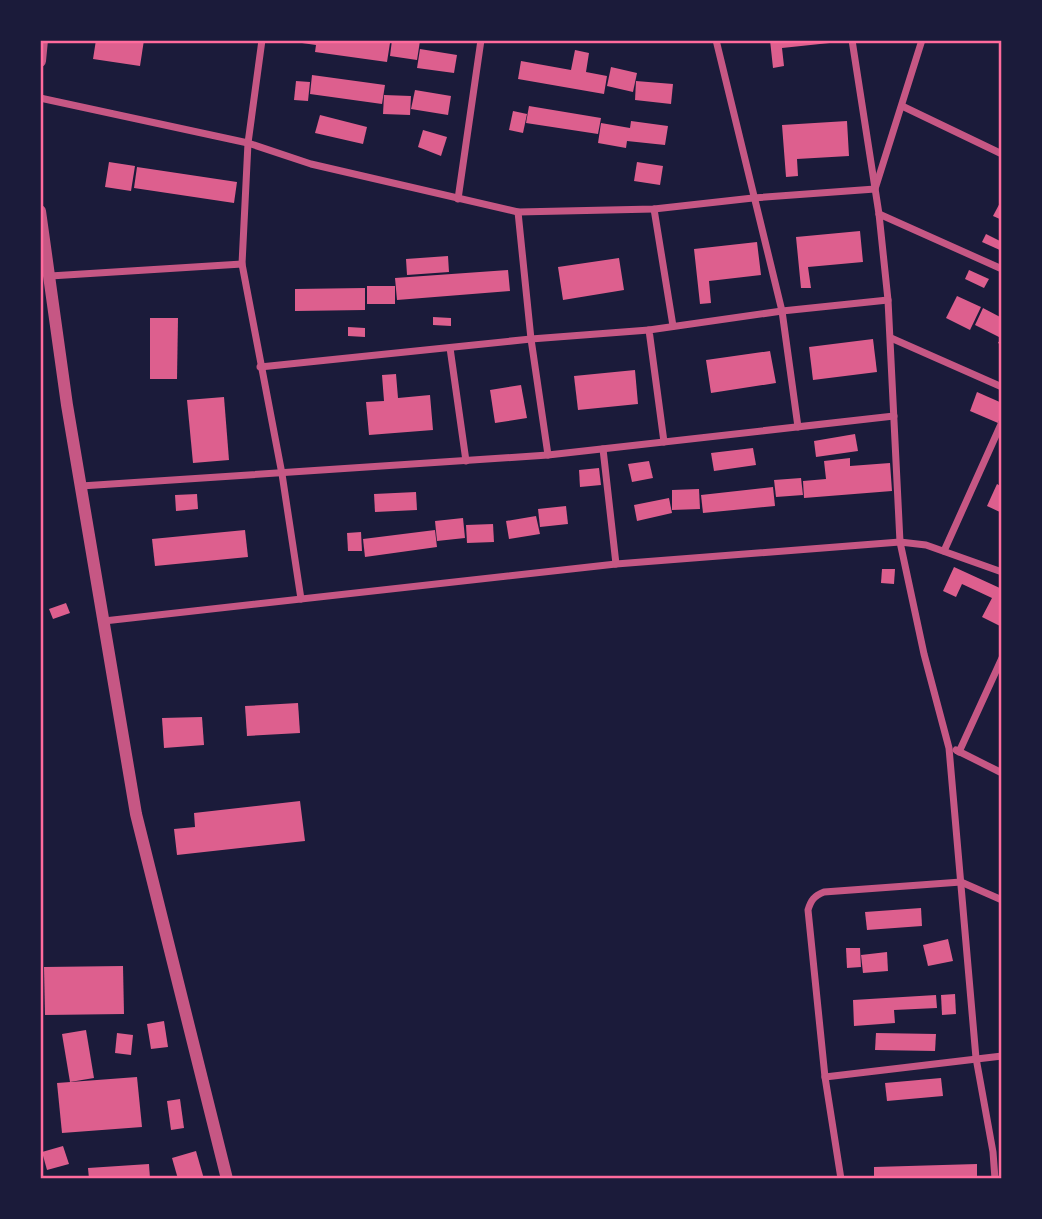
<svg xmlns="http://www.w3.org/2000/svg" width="1042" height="1219" font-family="Overpass,sans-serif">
	<rect width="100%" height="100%" fill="#1b1b3a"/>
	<g fill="#dd5f8e">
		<polygon points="96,40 144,40 140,66 93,59"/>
		<polygon points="302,40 370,40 390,43 387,62 315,52 316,45 302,43"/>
		<polygon points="392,40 420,41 417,60 390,56"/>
		<polygon points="770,40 839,40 839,42 782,48 784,66 773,68"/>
		<polygon points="420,49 457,55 454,73 417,68"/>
		<polygon points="575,50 589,53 586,72 607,76 604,94 518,79 521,61 571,70"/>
		<polygon points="611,67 637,73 633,92 607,86"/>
		<polygon points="312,75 385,85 382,104 310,94"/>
		<polygon points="296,81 310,82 308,101 294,100"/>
		<polygon points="636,81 673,84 671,104 635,100"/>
		<polygon points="415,90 451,96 448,115 411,109"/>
		<polygon points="384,95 411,96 410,115 383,114"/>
		<polygon points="529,106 601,118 598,134 526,123"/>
		<polygon points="513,111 527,114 523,133 509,130"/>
		<polygon points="320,115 367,127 363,144 315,133"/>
		<polygon points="631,121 668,126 665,145 627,141 626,148 598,143 601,123 630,128"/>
		<polygon points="847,121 849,156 797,159 798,176 786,177 782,125"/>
		<polygon points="423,130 447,137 441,156 418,147"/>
		<polygon points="109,162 135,166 131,191 105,187"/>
		<polygon points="637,162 663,166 660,185 634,181"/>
		<polygon points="137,167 237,182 234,203 134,188"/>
		<polygon points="1002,199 1002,220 993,216"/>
		<polygon points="860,231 863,262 808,267 811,288 801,288 796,237"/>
		<polygon points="986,234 1002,242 1002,251 982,242"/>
		<polygon points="757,242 761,275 709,281 711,303 700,304 694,249"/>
		<polygon points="448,256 449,272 407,275 406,259"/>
		<polygon points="619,258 624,290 563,300 558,267"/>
		<polygon points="508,270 510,291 397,300 395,278"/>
		<polygon points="969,270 989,279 984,288 965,279"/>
		<rect x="367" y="286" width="28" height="18"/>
		<polygon points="365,288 365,310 295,311 295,289"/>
		<polygon points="957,296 981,307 970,330 946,318"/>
		<polygon points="983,308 1002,318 1002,345 998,343 1001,338 975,325"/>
		<polygon points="433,317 451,318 451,326 433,325"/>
		<polygon points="150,318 178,318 177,379 150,379"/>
		<polygon points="348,327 365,328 365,337 348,336"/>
		<polygon points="873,339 877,372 813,380 809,347"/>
		<polygon points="770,351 776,383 711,393 706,360"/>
		<polygon points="635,370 638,404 578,410 574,376"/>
		<polygon points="396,374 398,398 430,395 433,430 369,435 366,402 384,401 382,375"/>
		<polygon points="521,385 527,418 495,423 490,390"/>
		<polygon points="977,392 1002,403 1002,414 998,423 970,411"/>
		<polygon points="224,397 229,460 193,463 187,400"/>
		<polygon points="855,434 858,451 816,457 814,441"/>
		<polygon points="753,448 756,465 714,471 711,453"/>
		<polygon points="850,458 850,466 890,463 892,491 804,498 803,481 826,479 824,461"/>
		<polygon points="649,461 653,478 632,482 628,464"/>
		<polygon points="599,468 601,485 580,487 579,470"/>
		<polygon points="801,478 803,495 776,497 774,480"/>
		<polygon points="997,484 1002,487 1002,513 987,506"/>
		<polygon points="773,487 775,506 703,513 701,495"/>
		<polygon points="699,489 700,509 672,510 672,490"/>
		<polygon points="416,492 417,510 375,512 374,494"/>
		<polygon points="197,494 198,509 176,511 175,495"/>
		<polygon points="669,498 672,513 637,521 634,505"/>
		<polygon points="566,506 568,524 540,527 538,509"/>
		<polygon points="536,516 540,534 509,539 506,521"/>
		<polygon points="463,518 465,538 437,541 435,521"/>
		<polygon points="493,524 494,542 467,543 466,525"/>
		<polygon points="245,530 248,557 155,566 152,539"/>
		<polygon points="435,530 437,547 365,557 363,539"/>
		<polygon points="361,532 362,551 348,551 347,533"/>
		<polygon points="954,567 1002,589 1002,627 982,617 992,598 962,584 956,597 943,591"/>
		<polygon points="882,569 895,569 894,584 881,583"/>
		<polygon points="66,603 70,613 53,619 49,609"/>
		<polygon points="298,703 300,733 247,736 245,706"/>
		<polygon points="202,717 204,745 164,748 162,718"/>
		<polygon points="300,801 305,841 177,855 174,829 195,827 194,813"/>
		<polygon points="921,908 922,926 867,930 865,912"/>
		<polygon points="948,939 953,961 928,966 923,945"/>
		<polygon points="846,948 860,948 861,967 847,968"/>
		<polygon points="887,952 888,971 863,973 861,955"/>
		<polygon points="123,966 124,1014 45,1015 44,967"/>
		<polygon points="955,994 956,1014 942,1015 941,995"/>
		<polygon points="936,995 937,1008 894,1010 895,1023 854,1026 853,1000"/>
		<polygon points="164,1021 168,1047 151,1049 147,1024"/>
		<polygon points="86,1030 94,1078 70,1082 62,1034"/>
		<polygon points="117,1033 133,1035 131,1055 115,1053"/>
		<polygon points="876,1033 936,1034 935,1051 875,1050"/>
		<polygon points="137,1077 142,1127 62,1133 57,1083"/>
		<polygon points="941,1078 943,1096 887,1101 885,1083"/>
		<polygon points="180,1099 184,1128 171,1130 167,1101"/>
		<polygon points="63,1146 69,1164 47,1170 42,1152"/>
		<polygon points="196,1151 204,1179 178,1179 172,1158"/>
		<polygon points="149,1164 150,1179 89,1179 88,1168"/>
		<polygon points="977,1164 977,1179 874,1179 874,1167"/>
	</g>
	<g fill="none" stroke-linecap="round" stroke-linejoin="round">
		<g stroke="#c65784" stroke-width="7">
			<polyline points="716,40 782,311 798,427"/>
			<polyline points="852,40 879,214 888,300 900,542 924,654 949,748 976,1058 993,1152 995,1179"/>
			<polyline points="40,98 248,143 262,40"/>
			<polyline points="902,106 1002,154"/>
			<polyline points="458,199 481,40"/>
			<polyline points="654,209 673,326"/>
			<polyline points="518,212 531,339 548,455"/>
			<polyline points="879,214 1002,269"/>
			<polyline points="50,276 242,264"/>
			<polyline points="891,338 1002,387"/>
			<polyline points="450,348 466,461"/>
			<polyline points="260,367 531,339 649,330"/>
			<polyline points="664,442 649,330 782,311 888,300"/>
			<polyline points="603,449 616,564"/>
			<polyline points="81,486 548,455 894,416"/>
			<polyline points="944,551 1002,422"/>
			<polyline points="301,599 282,474 242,264 248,143 311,164 518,212 654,209 753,198 875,189 922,40"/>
			<polyline points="104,621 616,564 900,542 926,545 1002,572"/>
			<polyline points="956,750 1002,773"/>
			<polyline points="959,752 1002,658"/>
			<polyline points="825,1077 1002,1056"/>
			<path d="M841 1179 825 1077 808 910C811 900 814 896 824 892L961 882 1002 900"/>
		</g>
		<g stroke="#c65784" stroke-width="12">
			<polyline points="40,61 42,40"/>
			<polyline points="40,211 67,405 136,814 227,1179"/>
		</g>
	</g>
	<rect width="1042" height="1219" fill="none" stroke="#1b1b3a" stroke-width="84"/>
	<rect x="42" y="42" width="958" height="1135" fill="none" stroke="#ff6b9d" stroke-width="2.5"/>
</svg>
